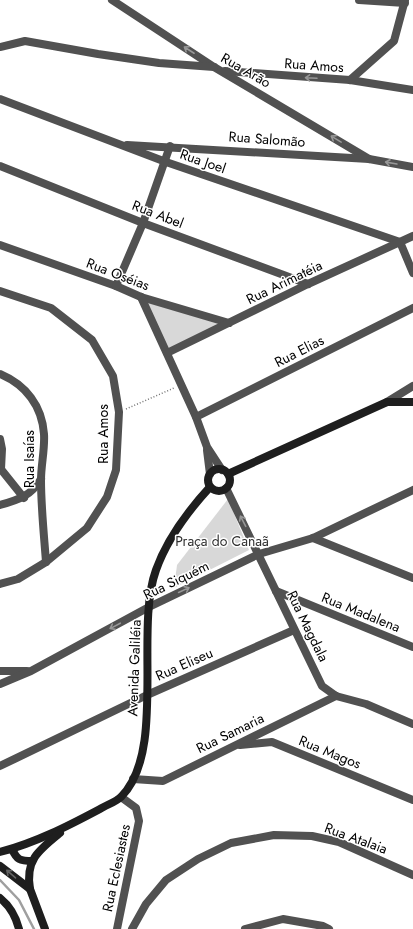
<svg xmlns="http://www.w3.org/2000/svg" width="413" height="929" font-family="Jost,sans-serif">
	<rect width="100%" height="100%" fill="#fff"/>
	<g fill="#d8d8d8">
		<polygon points="146,302 222,324 168,350"/>
		<polygon points="228,499 249,550 174,588 177,565"/>
	</g>
	<g fill="none" stroke-linecap="round" stroke-linejoin="round">
		<polyline stroke="#9f9f9f" stroke-width="2.5" points="0,880 19,900 34,929"/>
		<polyline stroke="#737373" stroke-width="1.5" stroke-dasharray="1 2" stroke-linecap="butt" points="126,409 174,388"/>
		<g stroke="#515151" stroke-width="8">
			<polyline points="112,0 214,67 369,159"/>
			<polyline points="359,0 405,3"/>
			<polyline points="0,47 25,41 98,54 159,63 214,67"/>
			<polyline points="225,71 350,80 413,90"/>
			<polyline points="350,80 394,41 405,0"/>
			<polyline points="0,99 166,162 400,242 413,273"/>
			<polyline points="127,145 369,159 413,167"/>
			<polyline points="0,166 143,223 308,284"/>
			<polyline points="0,245 116,286 141,297 229,323"/>
			<polyline points="116,286 143,223 170,146"/>
			<polyline points="0,291 51,308 92,340 113,376 119,412 116,470 107,497 87,528 46,562 18,579 0,584"/>
			<polyline points="141,297 196,417 207,447 222,470"/>
			<polyline points="167,353 308,284 413,236"/>
			<path d="M0 374C26 385 42 406 44 434 45 449 41 465 41 480 41 507 44 535 46 562"/>
			<polyline points="387,402 413,386"/>
			<polyline points="196,417 413,308"/>
			<polyline points="0,439 2,449 1,469"/>
			<polyline points="207,450 210,474"/>
			<polyline points="0,468 24,498"/>
			<polyline points="226,488 322,686 336,696 366,704 413,724"/>
			<path d="M0 505C18 500 31 496 41 479"/>
			<polyline points="313,538 413,578"/>
			<polyline points="276,591 413,647"/>
			<polyline points="0,671 27,671"/>
			<polyline points="0,684 31,671 149,607 259,554 313,538 413,490"/>
			<polyline points="240,745 272,742 413,800"/>
			<polyline points="0,766 147,695 294,630"/>
			<polyline points="133,779 163,781 336,696"/>
			<polyline points="117,929 139,821 136,808 121,797"/>
			<polyline points="132,929 146,904 166,880 198,859 231,843 274,835 312,836 339,842 413,875"/>
			<polyline points="245,929 283,919 323,926 329,929"/>
		</g>
		<g stroke="#1e1e1e" stroke-width="8">
			<circle cx="219" cy="480" r="11"/>
			<polyline points="228,474 387,402 413,402"/>
			<path d="M12 849C17 860 20 861 32 861"/>
			<path d="M0 852C35 843 68 826 100 809 106 805 116 802 121 797 167 751 134 630 156 570 167 539 188 511 210 487"/>
			<polyline points="0,866 30,889 45,929"/>
			<path d="M30 889C25 860 39 850 60 833"/>
			<path d="M0 898C10 906 16 917 19 929"/>
		</g>
	</g>
	<defs><path id="oneway-shaft" d="M-6 0H5M1.5-3L5.5 0L1.5 3" fill="none" stroke-width="1.6" stroke-linecap="round" stroke-linejoin="round"/></defs>
	<g stroke="#979797">
		<use href="#oneway-shaft" transform="translate(189 50) rotate(-147)"/>
		<use href="#oneway-shaft" transform="translate(311 78) rotate(-177)"/>
		<use href="#oneway-shaft" transform="translate(336 139) rotate(-149)"/>
		<use href="#oneway-shaft" transform="translate(391 163) rotate(-170)"/>
		<use href="#oneway-shaft" transform="translate(243 521) rotate(-117)"/>
		<use href="#oneway-shaft" transform="translate(184 590) rotate(-25)"/>
		<use href="#oneway-shaft" transform="translate(115 626) rotate(152)"/>
	</g>
	<use stroke="#626262" href="#oneway-shaft" transform="translate(11 874) rotate(-139)"/>
	<g text-anchor="middle" stroke-width="3" stroke-linejoin="round" paint-order="stroke">
		<g font-size="14" fill="#000" stroke="#fff">
			<text transform="translate(314 65) rotate(4)" y="5">Rua Amos</text>
			<text transform="translate(246 70) rotate(30)" y="5">Rua Arão</text>
			<text transform="translate(267 139) rotate(4)" y="5">Rua Salomão</text>
			<text transform="translate(203 161) rotate(19)" y="5">Rua Joel</text>
			<text transform="translate(158 214) rotate(21)" y="5">Rua Abel</text>
			<text transform="translate(118 274) rotate(21)" y="5">Rua Oséias</text>
			<text transform="translate(284 282) rotate(-26)" y="5">Rua Arimatéia</text>
			<text transform="translate(299 351) rotate(-27)" y="5">Rua Elias</text>
			<text transform="translate(103 434) rotate(-90)" y="5">Rua Amos</text>
			<text transform="translate(29 459) rotate(-90)" y="5">Rua Isaías</text>
			<text transform="translate(176 580) rotate(-26)" y="5">Rua Siquém</text>
			<text transform="translate(361 612) rotate(22)" y="5">Rua Madalena</text>
			<text transform="translate(308 626) rotate(64)" y="5">Rua Magdala</text>
			<text transform="translate(184 664) rotate(-24)" y="5">Rua Eliseu</text>
			<text transform="translate(134 668) rotate(-88)" y="5">Avenida Galiléia</text>
			<text transform="translate(230 733) rotate(-26)" y="5">Rua Samaria</text>
			<text transform="translate(330 752) rotate(22)" y="5">Rua Magos</text>
			<text transform="translate(356 838) rotate(20)" y="5">Rua Atalaia</text>
			<text transform="translate(116 868) rotate(-78)" y="5">Rua Eclesiastes</text>
		</g>
		<g font-size="14" fill="#2f2f2f" stroke="#fff">
			<text x="222" y="546">Praça do Canaã</text>
		</g>
	</g>
</svg>
